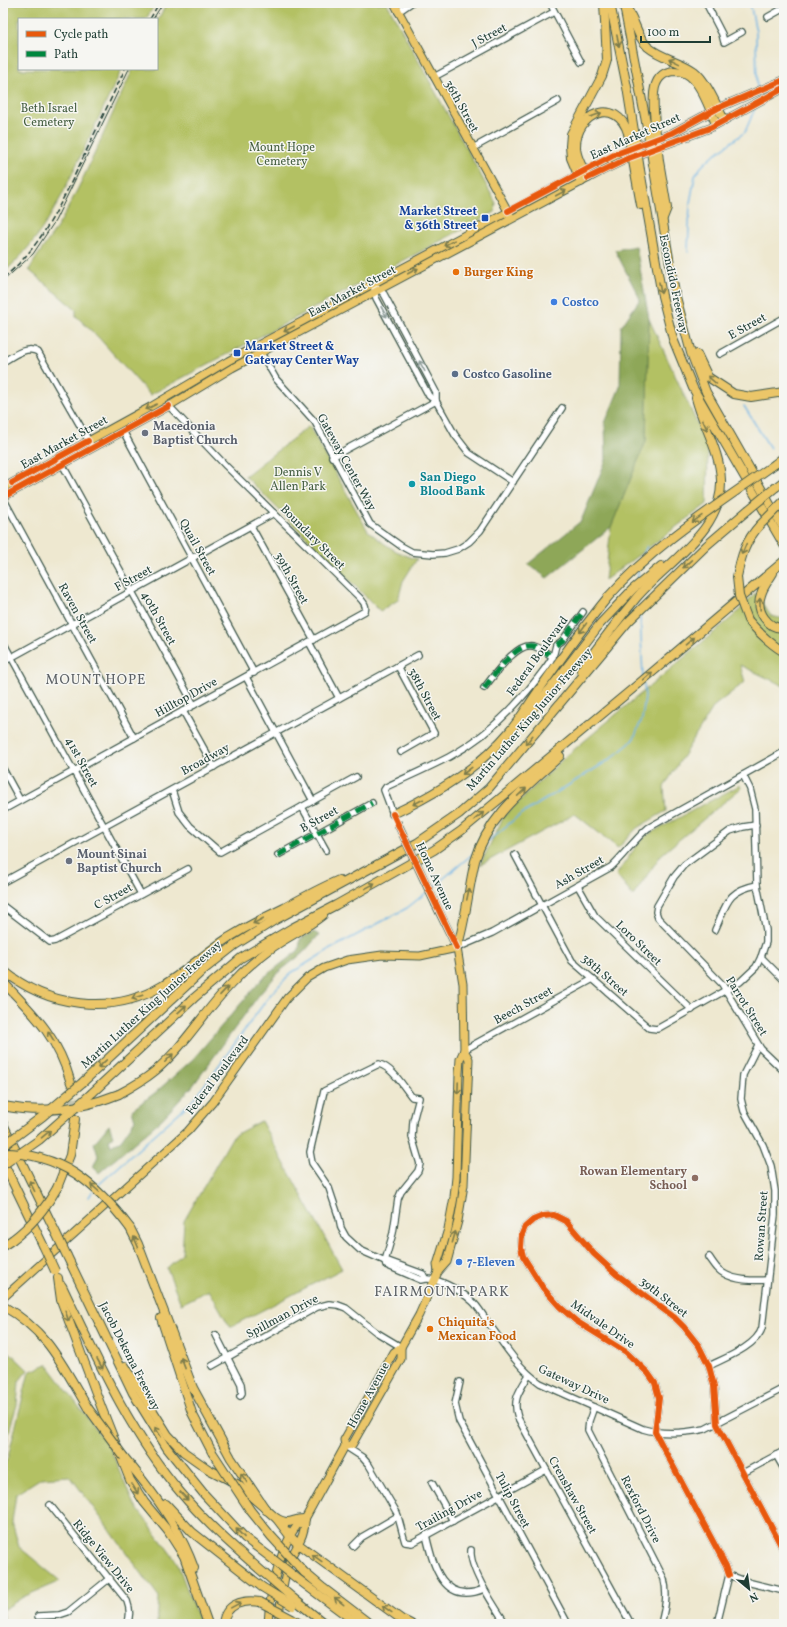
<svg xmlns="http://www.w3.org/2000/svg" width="787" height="1627" font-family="Vollkorn,serif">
	<rect width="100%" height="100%" fill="#f6f6f2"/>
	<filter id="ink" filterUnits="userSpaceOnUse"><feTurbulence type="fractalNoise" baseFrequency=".025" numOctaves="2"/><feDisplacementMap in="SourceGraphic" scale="8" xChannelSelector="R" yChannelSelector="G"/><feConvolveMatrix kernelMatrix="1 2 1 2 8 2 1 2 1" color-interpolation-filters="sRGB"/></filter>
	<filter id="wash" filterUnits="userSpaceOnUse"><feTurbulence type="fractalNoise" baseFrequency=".012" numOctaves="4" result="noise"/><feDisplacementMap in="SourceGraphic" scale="16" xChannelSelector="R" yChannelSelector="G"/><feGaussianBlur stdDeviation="0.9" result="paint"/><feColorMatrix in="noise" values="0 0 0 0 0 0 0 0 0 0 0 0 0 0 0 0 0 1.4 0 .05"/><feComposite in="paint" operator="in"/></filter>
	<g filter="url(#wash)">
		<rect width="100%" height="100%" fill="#eee8d0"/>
		<g fill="#b3c163" stroke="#697f4c">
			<path d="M3 3H156L146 19H19V69H122L62 195C46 225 29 251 3 273Z"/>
			<path d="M167 3H387L496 203 495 212 150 395 99 338 76 316V310L29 270C38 253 51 238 61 221 88 172 109 120 133 69H157V21Z"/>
			<polygon points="649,319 708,447 707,504 605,580 611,527 646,441"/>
			<path d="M309 426 368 531C383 543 398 555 417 559L403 581 398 600 380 611 245 476Z"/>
			<polygon points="755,593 771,616 784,619 784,686 740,665 745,682 714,706 664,787 666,811 637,828 618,848 575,814 480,865 504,816 564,758 736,614"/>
			<polygon points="740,785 741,788 661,855 633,896 616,875 637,845 647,835"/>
			<polygon points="261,1121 342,1269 230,1327 209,1290 181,1304 167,1268 182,1254 184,1221 233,1136"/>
			<polygon points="3,1346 28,1370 19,1381 17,1405 11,1424 3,1461"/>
			<polygon points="47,1364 110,1448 133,1503 177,1562 200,1624 157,1624 159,1597 70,1476 41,1478 16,1494 12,1522 19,1547 60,1581 23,1597 3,1610 5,1624 3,1624 3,1468 8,1457 29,1372"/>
		</g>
		<g fill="#8ea759" stroke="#567246">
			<polygon points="636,246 649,319 646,441 611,527 547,578 528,564 581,521 606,460 605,423 620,387 621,327 640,299 615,250"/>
			<polygon points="314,932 319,935 303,953 280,971 259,995 192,1087 162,1119 99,1173 93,1167 98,1156 94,1143 109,1125 113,1136 109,1140 111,1146 121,1140 135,1120 132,1110 156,1092 193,1059 263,978 299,950 300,939"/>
		</g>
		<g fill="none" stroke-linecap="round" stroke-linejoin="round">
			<g stroke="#6db4e4" stroke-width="1.5">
				<polyline points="750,3 756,32 757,88"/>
				<polyline points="688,252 690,203 695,176 701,167 710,158 745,132 756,106"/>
				<polyline points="744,406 770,448"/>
				<polyline points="641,559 647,546"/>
				<polyline points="638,581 638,571"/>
				<polyline points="640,615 643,677"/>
				<polyline points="487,842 517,817 609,760 629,744 634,738 642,719 645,697 644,684"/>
				<polyline points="432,888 475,852"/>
				<polyline points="96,1187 192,1101 201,1090 270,995 291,973 327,951 407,908 427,892"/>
				<polyline points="89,1197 92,1192"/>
			</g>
		</g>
	</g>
	<g filter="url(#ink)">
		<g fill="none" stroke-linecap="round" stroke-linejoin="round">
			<polyline stroke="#c5c6b1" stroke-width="8" stroke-dasharray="8 4" stroke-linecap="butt" points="72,1086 75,1113"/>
			<g stroke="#3e574b" stroke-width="8">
				<g id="minor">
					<polyline points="550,3 581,62"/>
					<polyline points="706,3 722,34 724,42 742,32"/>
					<polyline points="398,12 411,3"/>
					<polyline points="768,17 784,8"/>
					<polyline points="434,77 554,12"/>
					<polyline points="473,148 558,101"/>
					<polyline points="377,287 384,294 436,392 436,401 455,435 469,453 513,482"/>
					<polyline points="374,289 376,298 429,396 436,401"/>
					<polyline points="257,346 276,379 315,422 370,524 401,546 412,552 433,554 445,553 458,549 469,542 480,531 562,408"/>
					<polyline points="720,354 784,318"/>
					<path d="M3 362C13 356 27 345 38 352L90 443"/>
					<polyline points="123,431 254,673"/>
					<polyline points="332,457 436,401"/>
					<polyline points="61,462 194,705"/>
					<polyline points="3,498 134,738"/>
					<polyline points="251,526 314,640"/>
					<polyline points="3,642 141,894"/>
					<polyline points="309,642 339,698"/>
					<polyline points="3,662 274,513"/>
					<polyline points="398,666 434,733 401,752"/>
					<polyline points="246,677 313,801"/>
					<path d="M484 688C494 676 516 642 533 646 540 648 547 653 553 657"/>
					<polyline points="183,711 214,767"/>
					<polyline points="3,769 20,800"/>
					<polyline points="172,790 179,812 190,826 220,852 356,777"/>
					<polyline points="302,807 326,850"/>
					<path d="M3 810 365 611C367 605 363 602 360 598L226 466 169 406"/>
					<path d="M393 814 384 790 386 787C407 777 428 768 449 757 484 738 513 710 537 679 545 668 554 659 556 645L562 641 583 612"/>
					<polyline points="756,825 743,827 730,831 684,865 674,877 657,906 656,912 658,918 722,984 761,1049 784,1071"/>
					<polyline points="278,855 372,803"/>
					<polyline points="515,855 572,961 649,1028 657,1029 740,982 756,967 761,957 766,942 766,930 757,885 755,809 750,789 743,775"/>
					<polyline points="3,882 418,655"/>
					<polyline points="578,886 595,916 692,1010"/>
					<polyline points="3,906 50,942 55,941 188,869"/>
					<path d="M715 930C727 904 726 891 757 885"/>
					<path d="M457 948 492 933 611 867C624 855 634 840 648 828L784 752"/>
					<polyline points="761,957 784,980"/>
					<polyline points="464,1050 593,979"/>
					<path d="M709 1257C712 1261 715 1266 718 1269 730 1281 752 1281 767 1280"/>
					<path d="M385 1261 393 1233 398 1199 401 1192 418 1171 420 1164 412 1137 413 1121 419 1098 412 1097C403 1086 393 1068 379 1064L324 1091 310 1152 312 1163 329 1188 339 1218 341 1228 346 1237 360 1250 385 1261H388L423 1274 425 1278"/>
					<path d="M385 1261 386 1265 421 1280C435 1275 461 1291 472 1301 478 1306 482 1314 487 1321 503 1343 517 1367 540 1383L643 1429C663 1435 685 1433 705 1429L784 1388"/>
					<polyline points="216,1335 241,1384 242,1393 240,1396"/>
					<polyline points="212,1366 317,1307 329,1304 338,1305 346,1308 376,1332 401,1347"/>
					<path d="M709 1366C725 1358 757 1346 762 1328L775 1215V1191L771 1166 763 1145 744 1111 741 1099 743 1075 758 1045"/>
					<path d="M529 1375C519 1391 512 1400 518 1418L631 1624"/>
					<polyline points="460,1382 455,1404 459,1421 568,1624"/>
					<path d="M594 1407 589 1421 588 1430 664 1579C668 1595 665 1608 661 1624"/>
					<polyline points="345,1446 362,1457 369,1465 397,1513 405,1542 412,1543 546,1470"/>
					<polyline points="776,1455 784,1469"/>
					<polyline points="743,1473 784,1451"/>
					<polyline points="432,1483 453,1521"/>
					<path d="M50 1505 127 1601C130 1609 131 1616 127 1624"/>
					<path d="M426 1535C433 1565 443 1606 484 1589"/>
					<polyline points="353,1546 362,1537 398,1516"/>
					<path d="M471 1550C469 1569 495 1607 506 1624"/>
					<polyline points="729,1575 726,1566 655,1432 659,1398 655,1383 648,1373 626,1352 576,1321 560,1307 543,1288 523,1256 521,1248 522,1234 525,1227 533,1220 543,1216 554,1215 566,1221 594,1254 616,1274 675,1318 684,1327 699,1346 709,1366 714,1386 717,1424 784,1551"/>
					<polyline points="729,1575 751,1583 784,1591"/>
					<polyline points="38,1616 59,1615 68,1612 110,1578"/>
					<polyline points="717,1624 729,1575"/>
				</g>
			</g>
			<g stroke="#3e574b" stroke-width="9">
				<g id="major">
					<polyline points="394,3 510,215"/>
					<polyline points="3,488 152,406 228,361 600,163 627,150 672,133 718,108 784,80"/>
					<polyline points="3,497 169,406 232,368 602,171 629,158 710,128 784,88"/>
					<polyline points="436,905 457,948 463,984 464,1050 460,1059 459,1073 456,1177 454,1197 448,1229 437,1265 438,1272"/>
					<polyline points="3,1298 188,1131 213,1102 287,998 307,978 324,968 347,960 382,955 420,956 457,948"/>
					<polyline points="345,1446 352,1445 401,1359 401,1347"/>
					<path d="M268 1624C269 1597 282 1532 305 1519L345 1446 344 1440 394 1352 401 1347 419 1315 438 1272 447 1262 458 1221 464 1185 469 1059 464 1050"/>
					<path d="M278 1624C280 1605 283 1580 289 1562 295 1547 306 1536 305 1519"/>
				</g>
			</g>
			<g stroke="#3e574b" stroke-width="10">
				<g id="highway">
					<polyline points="610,3 627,87 634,131"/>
					<path d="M624 5C636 18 635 35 648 47 661 58 680 61 694 71 706 80 717 106 724 120"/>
					<polyline points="624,6 647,127"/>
					<path d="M655 124C654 107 647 72 675 71 683 71 689 74 694 80 704 91 710 110 716 124"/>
					<polyline points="659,161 667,208 663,218"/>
					<polyline points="653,164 675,293 691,353 706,392 784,529"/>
					<polyline points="640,170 662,296 673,339 693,388 784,545"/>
					<polyline points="635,172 641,205"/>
					<path d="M588 178C583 169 576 157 576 147 576 112 617 97 628 133"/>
					<polyline points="581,182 571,158 570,146 571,134 602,76 607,60 604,3"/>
					<polyline points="697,354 708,377 734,394 751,397 784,392"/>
					<polyline points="775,464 784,457"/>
					<polyline points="776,487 784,481"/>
					<path d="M773 573C769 580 763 587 761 595 755 611 768 629 784 628"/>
					<path d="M737 577C741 557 745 541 760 525"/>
					<path d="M748 620C759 633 769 643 784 652"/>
					<path d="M581 670C599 645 617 621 637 597 667 562 723 531 721 480 720 451 703 426 696 398"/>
					<polyline points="523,719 550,689 600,624 633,589 661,566"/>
					<path d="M393 814C436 794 478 769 509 732 521 718 530 702 541 687 562 657 584 626 608 597"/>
					<path d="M457 948C466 920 468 890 475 861 488 815 527 787 560 756"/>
					<path d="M3 970C47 1007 111 1016 162 986 185 972 205 953 228 938 246 927 265 917 284 908 302 898 320 888 339 880"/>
					<path d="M3 982C35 1015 58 1037 71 1083"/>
					<polyline points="83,1082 202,971 235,945 275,920 417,843 459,814 489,788 628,622 707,545 748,510"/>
					<polyline points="92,1093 194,998 241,958 292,928 336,905 434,850 461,831 636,686 784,561"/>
					<path d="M119 1094C132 1087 144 1080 155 1071 186 1045 206 1008 235 980 245 969 257 959 269 950 286 937 306 929 323 915"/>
					<polyline points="3,1124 56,1233"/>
					<polyline points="3,1162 43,1245"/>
					<polyline points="57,1188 70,1155 75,1119"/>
					<polyline points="130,1228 138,1244 193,1388 231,1458 266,1510"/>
					<polyline points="3,1246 12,1240"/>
					<polyline points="67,1256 133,1393 167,1448 204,1494 245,1538 270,1557"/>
					<polyline points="58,1278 61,1300 102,1409 130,1480 144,1502 168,1531 184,1556 208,1624"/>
					<path d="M62 1286C96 1357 129 1432 181 1493 206 1523 236 1549 265 1574"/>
					<path d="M3 1306C49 1332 62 1365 88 1408"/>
					<polyline points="161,1318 192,1413 212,1452"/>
					<path d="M125 1366 168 1435 184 1452 208 1469 237 1484 276 1518C292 1527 291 1518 305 1519"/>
					<path d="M124 1457C152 1491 179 1526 194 1568"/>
					<polyline points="166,1504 192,1532 262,1587"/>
					<polyline points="277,1519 290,1536 298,1544 401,1619 411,1624"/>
					<polyline points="304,1572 323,1588 370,1624"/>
					<polyline points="299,1580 358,1624"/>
					<polyline points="294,1599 325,1624"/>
					<polyline points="292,1619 300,1624"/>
					<path d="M223 1624C225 1604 243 1599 260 1602"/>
				</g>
			</g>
			<use href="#minor" stroke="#fff" stroke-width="5.5"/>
			<use href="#major" stroke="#ebc669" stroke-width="7"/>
			<use href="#highway" stroke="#ebc669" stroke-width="8"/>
			<g stroke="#1f3d34" stroke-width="1">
				<polyline points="153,19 163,3"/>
				<polyline points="3,281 33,254 55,221 129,69"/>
			</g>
			<g stroke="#1f3d34" stroke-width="1.5" stroke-dasharray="6 3" stroke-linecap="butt">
				<polyline points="150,19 159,3"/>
				<path d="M3 278C42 247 61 203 82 160 96 130 111 99 125 69"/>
			</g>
			<g stroke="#3e574b" stroke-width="9" stroke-linecap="butt">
				<polyline id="major-bridge" points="397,822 436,905"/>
			</g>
			<g stroke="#3e574b" stroke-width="10" stroke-linecap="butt">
				<g id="highway-bridge">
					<polyline points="655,124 659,161"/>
					<polyline points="647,127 653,164"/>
					<polyline points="634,131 640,170"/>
					<polyline points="628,133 635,172"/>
					<polyline points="748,510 776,487"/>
					<polyline points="760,525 784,501"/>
					<polyline points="737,577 739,596 748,620"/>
					<path d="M608 597C656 543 716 506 775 464"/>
					<path d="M3 1106C43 1114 82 1109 119 1094"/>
					<polyline points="3,1146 43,1116 83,1082"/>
					<path d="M3 1153C61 1153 97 1184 130 1228"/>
					<polyline points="3,1165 39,1140 92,1093"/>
					<polyline points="56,1233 67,1256"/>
					<path d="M12 1240C31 1226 45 1209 57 1188"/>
					<polyline points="43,1245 55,1271"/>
					<polyline points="88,1408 124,1457"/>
					<polyline points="212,1452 250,1510 271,1536 304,1572"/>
					<polyline points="270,1557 299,1580"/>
					<polyline points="265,1574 294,1599"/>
					<polyline points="262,1587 293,1606"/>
					<polyline points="260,1602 292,1619"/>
				</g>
			</g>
			<use href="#major-bridge" stroke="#ebc669" stroke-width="7"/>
			<use href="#highway-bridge" stroke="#ebc669" stroke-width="8"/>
			<g stroke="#00873e" stroke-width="5" stroke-dasharray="10 5" stroke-linecap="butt">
				<polyline points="556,645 562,641 583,612"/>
				<path d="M484 688C494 676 516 642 533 646 540 648 547 653 553 657"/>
				<polyline points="278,855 372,803"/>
			</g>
			<g stroke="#f6f6f2" stroke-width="8">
				<g id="cycleway">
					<polyline points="588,178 629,158 710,128 784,88"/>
					<polyline points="508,211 616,154 672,133 718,108 784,80"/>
					<polyline points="12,483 88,441"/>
					<polyline points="3,497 169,406"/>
					<polyline points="393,814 457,948"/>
					<polyline points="729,1575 726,1566 655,1432 659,1398 655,1383 648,1373 626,1352 576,1321 560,1307 543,1288 523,1256 521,1248 522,1234 525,1227 533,1220 543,1216 554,1215 566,1221 594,1254 616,1274 675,1318 684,1327 699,1346 709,1366 714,1386 717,1424 784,1551"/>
				</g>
			</g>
			<use href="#cycleway" stroke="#e8590c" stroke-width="6"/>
		</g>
		<defs><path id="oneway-shaft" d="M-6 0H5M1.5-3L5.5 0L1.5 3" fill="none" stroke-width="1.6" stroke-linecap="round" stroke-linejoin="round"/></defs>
		<g stroke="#7b7b4c">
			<use href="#oneway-shaft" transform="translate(618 41) rotate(79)"/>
			<use href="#oneway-shaft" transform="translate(674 61) rotate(-154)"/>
			<use href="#oneway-shaft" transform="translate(596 115) rotate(-20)"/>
			<use href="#oneway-shaft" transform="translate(561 193) rotate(-28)"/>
			<use href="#oneway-shaft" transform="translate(449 243) rotate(151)"/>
			<use href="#oneway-shaft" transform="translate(413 271) rotate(-28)"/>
			<use href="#oneway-shaft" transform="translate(660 288) rotate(80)"/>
			<use href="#oneway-shaft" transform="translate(289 329) rotate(152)"/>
			<use href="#oneway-shaft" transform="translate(712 380) rotate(-138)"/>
			<use href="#oneway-shaft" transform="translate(151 407) rotate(152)"/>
			<use href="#oneway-shaft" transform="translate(705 425) rotate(65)"/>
			<use href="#oneway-shaft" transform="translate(697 519) rotate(145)"/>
			<use href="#oneway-shaft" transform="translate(744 549) rotate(113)"/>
			<use href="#oneway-shaft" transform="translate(687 564) rotate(137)"/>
			<use href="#oneway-shaft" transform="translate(760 604) rotate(-92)"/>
			<use href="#oneway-shaft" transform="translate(583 628) rotate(126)"/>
			<use href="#oneway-shaft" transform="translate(690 641) rotate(-40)"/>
			<use href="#oneway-shaft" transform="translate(648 676) rotate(-41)"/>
			<use href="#oneway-shaft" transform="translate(529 740) rotate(129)"/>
			<use href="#oneway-shaft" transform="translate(467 771) rotate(143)"/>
			<use href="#oneway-shaft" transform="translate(522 792) rotate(-43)"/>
			<use href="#oneway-shaft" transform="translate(418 802) rotate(153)"/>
			<use href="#oneway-shaft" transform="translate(479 816) rotate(-39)"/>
			<use href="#oneway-shaft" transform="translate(370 886) rotate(-29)"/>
			<use href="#oneway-shaft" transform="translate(468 894) rotate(-78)"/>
			<use href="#oneway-shaft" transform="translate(258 921) rotate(152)"/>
			<use href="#oneway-shaft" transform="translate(224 991) rotate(-47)"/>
			<use href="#oneway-shaft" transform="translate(137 997) rotate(162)"/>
			<use href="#oneway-shaft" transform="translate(182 1009) rotate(-43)"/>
			<use href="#oneway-shaft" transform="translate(51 1036) rotate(-122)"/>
			<use href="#oneway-shaft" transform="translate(169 1058) rotate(-45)"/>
			<use href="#oneway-shaft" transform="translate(102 1064) rotate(137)"/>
			<use href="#oneway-shaft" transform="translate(458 1088) rotate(92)"/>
			<use href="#oneway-shaft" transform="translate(46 1134) rotate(-40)"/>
			<use href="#oneway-shaft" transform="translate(32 1186) rotate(-116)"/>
			<use href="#oneway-shaft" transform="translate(95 1188) rotate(-138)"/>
			<use href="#oneway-shaft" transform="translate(454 1237) rotate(-74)"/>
			<use href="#oneway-shaft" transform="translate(136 1242) rotate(-113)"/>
			<use href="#oneway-shaft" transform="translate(67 1316) rotate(70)"/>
			<use href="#oneway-shaft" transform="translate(183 1363) rotate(-111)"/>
			<use href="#oneway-shaft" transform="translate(100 1364) rotate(61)"/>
			<use href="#oneway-shaft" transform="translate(158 1432) rotate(-122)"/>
			<use href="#oneway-shaft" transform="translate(244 1478) rotate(-124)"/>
			<use href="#oneway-shaft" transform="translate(135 1489) rotate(59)"/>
			<use href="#oneway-shaft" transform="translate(184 1496) rotate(47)"/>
			<use href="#oneway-shaft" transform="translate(240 1533) rotate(-133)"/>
			<use href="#oneway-shaft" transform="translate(317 1558) rotate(-144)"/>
			<use href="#oneway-shaft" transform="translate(339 1601) rotate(-142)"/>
			<use href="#oneway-shaft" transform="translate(236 1605) rotate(-29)"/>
			<use href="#oneway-shaft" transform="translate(387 1609) rotate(-144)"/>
		</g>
		<g stroke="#8f9e9a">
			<use href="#oneway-shaft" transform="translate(384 312) rotate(61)"/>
			<use href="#oneway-shaft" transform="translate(422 366) rotate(-118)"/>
		</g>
	</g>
	<g fill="#1a4fb4" stroke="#f6f6f2" stroke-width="1.5">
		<rect x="481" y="214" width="8" height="8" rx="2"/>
		<rect x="233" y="349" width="8" height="8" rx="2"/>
	</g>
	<g fill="#e8710a" stroke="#f6f6f2" stroke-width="1.5">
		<circle cx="456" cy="272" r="4"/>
		<circle cx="430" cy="1329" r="4"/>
	</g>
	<g fill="#3f7fe0" stroke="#f6f6f2" stroke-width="1.5">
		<circle cx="554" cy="302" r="4"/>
		<circle cx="459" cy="1262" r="4"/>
	</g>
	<circle fill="#5c6f8a" stroke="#f6f6f2" stroke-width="1.5" cx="455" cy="374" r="4"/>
	<g fill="#6b7280" stroke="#f6f6f2" stroke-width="1.5">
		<circle cx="145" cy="433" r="4"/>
		<circle cx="69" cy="861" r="4"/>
	</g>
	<circle fill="#0f9aa8" stroke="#f6f6f2" stroke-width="1.5" cx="412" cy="484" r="4"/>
	<circle fill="#8d6e63" stroke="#f6f6f2" stroke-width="1.5" cx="695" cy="1178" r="4"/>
	<g text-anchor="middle" stroke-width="3" stroke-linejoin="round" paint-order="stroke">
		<g font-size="12" fill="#1f3d34" stroke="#f6f6f2">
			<text transform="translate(489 35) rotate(-28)" y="4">J Street</text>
			<text transform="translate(462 106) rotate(61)" y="4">36th Street</text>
			<text transform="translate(635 136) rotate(-24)" y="4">East Market Street</text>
			<text transform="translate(674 284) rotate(78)" y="4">Escondido Freeway</text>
			<text transform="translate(352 291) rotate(-28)" y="4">East Market Street</text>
			<text transform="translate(747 326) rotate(-29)" y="4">E Street</text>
			<text transform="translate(64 442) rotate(-29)" y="4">East Market Street</text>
			<text transform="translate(347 462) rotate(61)" y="4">Gateway Center Way</text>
			<text transform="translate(313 537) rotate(45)" y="4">Boundary Street</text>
			<text transform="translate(198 547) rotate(61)" y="4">Quail Street</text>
			<text transform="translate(133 578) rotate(-29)" y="4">F Street</text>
			<text transform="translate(292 578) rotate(61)" y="4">39th Street</text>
			<text transform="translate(78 613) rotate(61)" y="4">Raven Street</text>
			<text transform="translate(159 618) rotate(61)" y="4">40th Street</text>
			<text transform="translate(537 656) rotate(-54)" y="4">Federal Boulevard</text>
			<text transform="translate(425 694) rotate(62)" y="4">38th Street</text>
			<text transform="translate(186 697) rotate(-29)" y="4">Hilltop Drive</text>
			<text transform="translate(529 719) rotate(-49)" y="4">Martin Luther King Junior Freeway</text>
			<text transform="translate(205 759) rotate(-29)" y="4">Broadway</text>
			<text transform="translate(82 762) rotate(61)" y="4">41st Street</text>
			<text transform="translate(319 819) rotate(-29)" y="4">B Street</text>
			<text transform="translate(579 872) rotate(-30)" y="4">Ash Street</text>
			<text transform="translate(435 876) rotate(65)" y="4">Home Avenue</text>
			<text transform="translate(113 896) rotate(-29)" y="4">C Street</text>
			<text transform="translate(639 943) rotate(44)" y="4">Loro Street</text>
			<text transform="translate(605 975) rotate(41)" y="4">38th Street</text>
			<text transform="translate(151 1004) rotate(-42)" y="4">Martin Luther King Junior Freeway</text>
			<text transform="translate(523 1005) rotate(-29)" y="4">Beech Street</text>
			<text transform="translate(747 1006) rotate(58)" y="4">Parrot Street</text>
			<text transform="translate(217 1075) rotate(-53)" y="4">Federal Boulevard</text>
			<text transform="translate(761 1226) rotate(-86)" y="4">Rowan Street</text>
			<text transform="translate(664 1297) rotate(38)" y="4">39th Street</text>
			<text transform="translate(282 1316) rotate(-28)" y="4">Spillman Drive</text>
			<text transform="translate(603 1324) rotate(35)" y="4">Midvale Drive</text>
			<text transform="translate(130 1356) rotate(63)" y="4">Jacob Dekema Freeway</text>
			<text transform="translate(574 1384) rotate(25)" y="4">Gateway Drive</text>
			<text transform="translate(368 1395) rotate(-61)" y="4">Home Avenue</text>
			<text transform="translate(573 1495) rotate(61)" y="4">Crenshaw Street</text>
			<text transform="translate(513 1500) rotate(62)" y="4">Tulip Street</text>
			<text transform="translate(641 1509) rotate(63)" y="4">Rexford Drive</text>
			<text transform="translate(449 1510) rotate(-29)" y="4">Trailing Drive</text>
			<text transform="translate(104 1556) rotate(51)" y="4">Ridge View Drive</text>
		</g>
		<g font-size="12" fill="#445e40" stroke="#f6f6f2">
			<text x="49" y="112">Beth Israel<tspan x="49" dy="14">Cemetery</tspan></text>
			<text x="282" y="151">Mount Hope<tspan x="282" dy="14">Cemetery</tspan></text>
			<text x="298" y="476">Dennis V<tspan x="298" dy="14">Allen Park</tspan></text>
		</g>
		<g font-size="12" font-weight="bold" fill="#164399" stroke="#f6f6f2" text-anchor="end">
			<text x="477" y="215">Market Street<tspan x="477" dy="14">&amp; 36th Street</tspan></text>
			<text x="245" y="350" text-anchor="start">Market Street &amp;<tspan x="245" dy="14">Gateway Center Way</tspan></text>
		</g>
		<g font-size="12" font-weight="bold" fill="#c56008" stroke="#f6f6f2" text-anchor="start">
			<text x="464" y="276">Burger King</text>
			<text x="438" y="1326">Chiquita's<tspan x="438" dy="14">Mexican Food</tspan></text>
		</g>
		<g font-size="12" font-weight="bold" fill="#366cbe" stroke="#f6f6f2" text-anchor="start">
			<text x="562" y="306">Costco</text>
			<text x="467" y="1266">7-Eleven</text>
		</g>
		<g font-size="12" font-weight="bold" fill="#4e5e75" stroke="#f6f6f2" text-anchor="start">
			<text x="463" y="378">Costco Gasoline</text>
		</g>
		<g font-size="12" font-weight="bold" fill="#5b616d" stroke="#f6f6f2" text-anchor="start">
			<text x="153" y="430">Macedonia<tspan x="153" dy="14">Baptist Church</tspan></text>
			<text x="77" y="858">Mount Sinai<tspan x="77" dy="14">Baptist Church</tspan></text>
		</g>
		<g font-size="12" font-weight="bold" fill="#0d838f" stroke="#f6f6f2" text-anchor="start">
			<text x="420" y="481">San Diego<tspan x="420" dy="14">Blood Bank</tspan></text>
		</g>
		<g font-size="12" font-weight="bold" fill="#785e54" stroke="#f6f6f2" text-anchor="end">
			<text x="687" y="1175">Rowan Elementary<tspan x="687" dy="14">School</tspan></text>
		</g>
		<g font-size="14" letter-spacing="1" fill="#5d6266" stroke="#f6f6f2">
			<text x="96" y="684">MOUNT HOPE</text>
			<text x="442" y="1296">FAIRMOUNT PARK</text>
		</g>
	</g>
	<rect width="787" height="1627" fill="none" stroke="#f6f6f2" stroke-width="16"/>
	<rect x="18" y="18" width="140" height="52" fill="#f6f6f2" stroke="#a0aca6"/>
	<rect x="26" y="31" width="20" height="6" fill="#e8590c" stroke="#a0aca6"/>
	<text x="54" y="38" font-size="12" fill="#1f3d34">Cycle path</text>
	<rect x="26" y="51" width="20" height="6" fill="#00873e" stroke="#a0aca6"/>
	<text x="54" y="58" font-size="12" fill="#1f3d34">Path</text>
	<g transform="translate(749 1589) rotate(151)" stroke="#f6f6f2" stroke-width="3" paint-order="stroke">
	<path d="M0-3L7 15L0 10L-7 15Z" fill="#1f3d34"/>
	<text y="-6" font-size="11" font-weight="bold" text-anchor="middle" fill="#1f3d34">N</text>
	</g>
	<path d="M641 36v6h69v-6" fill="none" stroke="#1f3d34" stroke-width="2"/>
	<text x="647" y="36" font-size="12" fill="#1f3d34" stroke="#f6f6f2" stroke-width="3" paint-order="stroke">100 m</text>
</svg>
